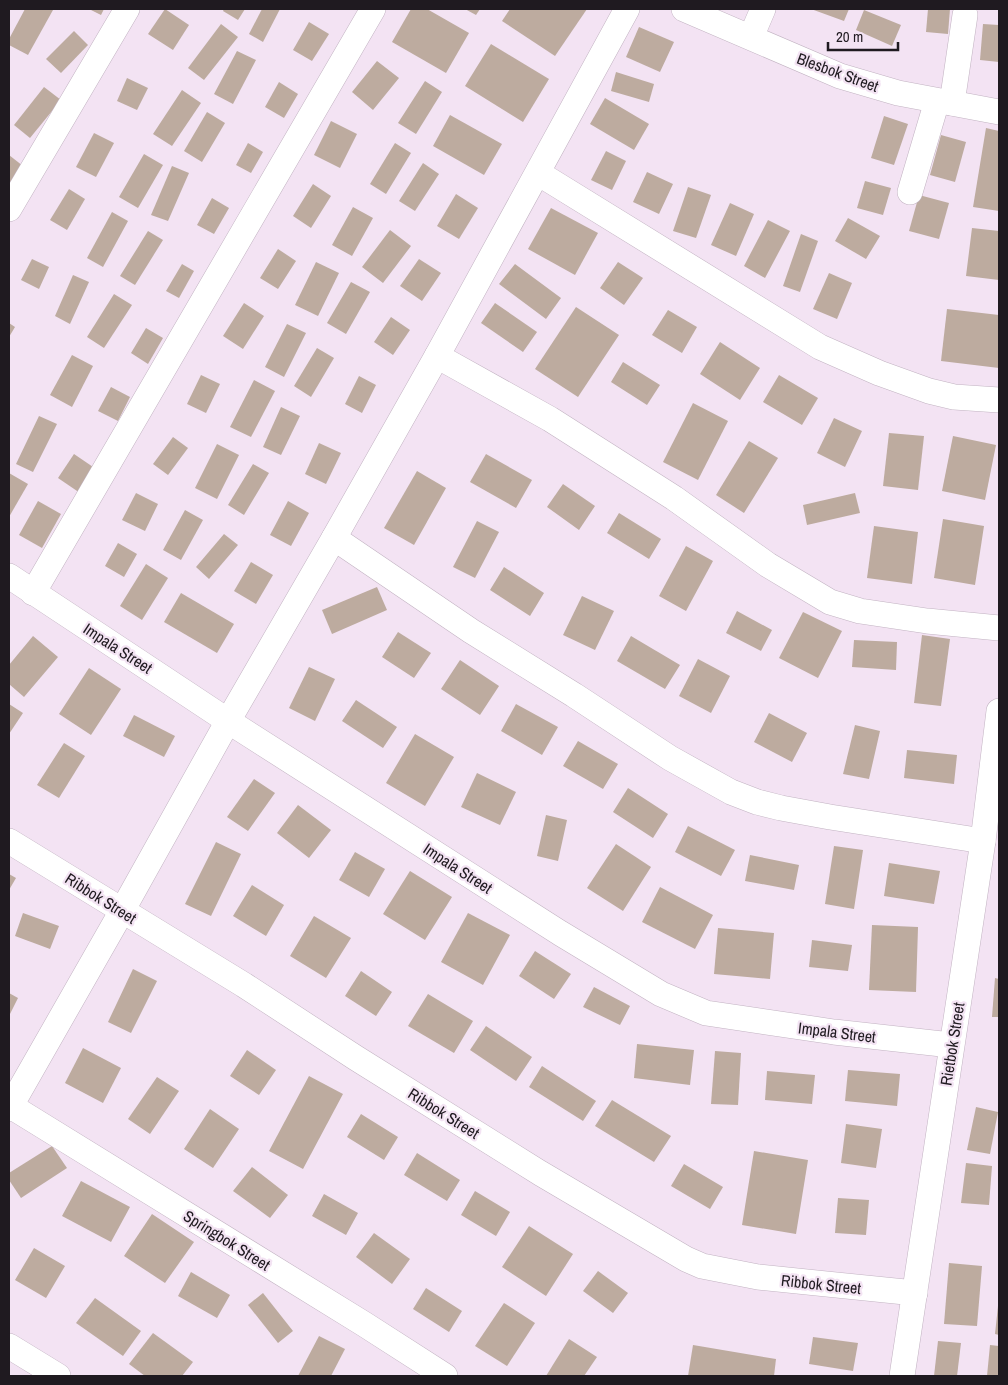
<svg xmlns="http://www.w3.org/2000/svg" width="1008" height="1385" font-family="'Archivo Narrow',sans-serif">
	<rect width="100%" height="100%" fill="#f3e3f3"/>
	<g fill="#bdab9f">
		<polygon points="25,9 51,9 53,10 28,55 9,45 9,39"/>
		<polygon points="89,9 104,9 101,15"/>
		<polygon points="165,9 189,25 173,50 148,34"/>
		<polygon points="224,9 245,9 238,20 223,11"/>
		<polygon points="262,9 280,9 263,42 249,34"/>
		<polygon points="411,9 427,9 469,33 446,73 392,42"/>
		<polygon points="465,9 480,9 476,15"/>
		<polygon points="510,9 587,9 555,56 502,21"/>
		<polygon points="811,9 849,9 844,21"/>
		<polygon points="928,9 950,9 948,34 926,32"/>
		<polygon points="864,10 901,25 892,46 856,30"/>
		<polygon points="309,22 329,34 312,61 293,50"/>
		<polygon points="221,24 238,37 204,80 188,68"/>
		<polygon points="983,24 999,25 999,62 980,60"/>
		<polygon points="639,27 674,42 660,72 626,57"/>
		<polygon points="74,31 88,45 61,73 46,59"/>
		<polygon points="491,44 549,79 523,122 465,86"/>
		<polygon points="237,51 256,60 233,104 214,94"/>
		<polygon points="377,61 399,78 373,110 352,92"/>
		<polygon points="616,72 654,84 649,102 611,91"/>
		<polygon points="127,78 148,88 137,110 117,101"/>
		<polygon points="425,81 442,92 416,134 398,123"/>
		<polygon points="279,82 298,94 284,118 265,107"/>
		<polygon points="44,87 61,100 30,138 14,125"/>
		<polygon points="182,90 201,103 172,146 153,134"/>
		<polygon points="605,98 649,124 634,150 590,124"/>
		<polygon points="207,112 225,123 202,162 184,151"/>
		<polygon points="450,115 502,144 484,175 433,146"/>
		<polygon points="884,116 908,124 894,165 871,158"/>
		<polygon points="331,121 357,134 340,168 314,155"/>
		<polygon points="986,128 999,131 999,211 973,207"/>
		<polygon points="94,133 114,143 96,177 76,167"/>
		<polygon points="941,135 966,142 955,182 930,175"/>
		<polygon points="248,143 263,152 251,173 236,165"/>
		<polygon points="395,143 411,153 386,194 370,184"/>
		<polygon points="606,151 626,161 612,190 591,180"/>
		<polygon points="144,154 163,165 138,208 119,197"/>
		<polygon points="9,155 23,166 9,184"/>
		<polygon points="423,163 439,174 415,211 399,201"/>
		<polygon points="172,166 189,173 168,221 151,215"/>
		<polygon points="647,172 673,184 659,214 633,202"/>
		<polygon points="865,181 891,188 883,215 857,208"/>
		<polygon points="313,184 331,196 311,228 293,216"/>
		<polygon points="688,187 711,195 696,238 673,231"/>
		<polygon points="69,189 85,199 67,230 50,220"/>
		<polygon points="456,194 478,208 459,239 437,226"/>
		<polygon points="919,195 949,203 939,239 909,231"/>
		<polygon points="212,198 229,208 214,234 197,225"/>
		<polygon points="730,203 754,214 736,256 711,245"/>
		<polygon points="353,207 373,218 352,256 332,245"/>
		<polygon points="551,208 598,233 575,275 528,249"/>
		<polygon points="112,212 128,221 103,267 87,258"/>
		<polygon points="848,218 880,236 866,259 835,241"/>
		<polygon points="768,220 790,231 765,278 744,266"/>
		<polygon points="972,228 999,231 999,280 966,276"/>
		<polygon points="390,230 411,246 383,283 362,267"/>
		<polygon points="148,231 163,240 135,285 120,276"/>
		<polygon points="801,234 818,241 800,292 783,286"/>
		<polygon points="278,249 296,261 278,289 260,278"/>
		<polygon points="32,259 49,267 39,289 21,280"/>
		<polygon points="419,259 441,273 422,301 400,286"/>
		<polygon points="316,262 339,273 318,316 295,305"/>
		<polygon points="618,262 643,278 624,305 600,288"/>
		<polygon points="182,264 194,271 179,298 166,291"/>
		<polygon points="515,264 561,298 546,319 499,284"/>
		<polygon points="829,273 852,283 837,319 813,309"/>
		<polygon points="73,275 89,282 70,324 55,316"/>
		<polygon points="351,282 370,292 346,334 327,323"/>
		<polygon points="114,294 132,305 104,348 87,337"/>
		<polygon points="244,303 264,316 243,349 223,336"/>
		<polygon points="495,303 537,332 523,352 481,323"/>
		<polygon points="576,307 619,335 578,397 535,369"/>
		<polygon points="947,309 999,315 999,368 941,361"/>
		<polygon points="668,310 697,327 682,353 652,335"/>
		<polygon points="391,317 410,330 393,355 374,342"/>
		<polygon points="9,323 15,327 9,337"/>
		<polygon points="287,324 306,333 284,377 265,367"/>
		<polygon points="146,328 163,338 148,364 131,353"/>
		<polygon points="720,342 760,368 740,400 700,374"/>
		<polygon points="317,348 334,358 311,397 294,386"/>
		<polygon points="72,355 93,366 72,407 50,395"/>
		<polygon points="623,362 660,385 647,405 611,382"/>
		<polygon points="201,375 220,384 206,413 187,404"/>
		<polygon points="779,375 818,398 802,425 763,402"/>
		<polygon points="359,376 376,385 362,413 345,404"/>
		<polygon points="254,380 275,391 251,437 230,427"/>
		<polygon points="111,387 130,397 118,421 98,411"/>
		<polygon points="693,403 728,421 698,480 663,462"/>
		<polygon points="281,407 300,416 281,455 263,447"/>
		<polygon points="39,416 57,424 33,472 16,464"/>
		<polygon points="834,418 862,431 845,467 817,453"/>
		<polygon points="889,433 924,436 918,490 883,486"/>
		<polygon points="953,436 996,445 985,500 942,491"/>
		<polygon points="173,437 188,448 168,475 153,464"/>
		<polygon points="749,441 778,458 744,513 716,495"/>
		<polygon points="319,443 341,453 326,484 305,474"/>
		<polygon points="217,444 239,455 217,499 195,488"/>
		<polygon points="74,454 96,469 80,493 58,478"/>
		<polygon points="486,454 532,480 516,508 470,482"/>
		<polygon points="253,464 269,473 244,515 228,505"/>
		<polygon points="417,471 446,488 414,545 384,528"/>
		<polygon points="9,473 28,484 9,517"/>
		<polygon points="563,484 595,506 579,530 547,507"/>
		<polygon points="136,493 158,504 145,531 122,520"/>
		<polygon points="855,493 860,513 807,525 803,505"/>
		<polygon points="38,501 61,514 42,548 19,535"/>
		<polygon points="288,501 309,513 291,546 270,535"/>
		<polygon points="185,510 203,520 181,560 163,550"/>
		<polygon points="619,513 661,539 649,559 607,533"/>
		<polygon points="943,519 984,526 975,585 934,578"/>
		<polygon points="477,521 499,532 475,578 453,567"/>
		<polygon points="874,526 918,532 912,584 867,578"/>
		<polygon points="224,534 238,545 209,579 196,567"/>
		<polygon points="118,543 137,554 124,577 105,566"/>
		<polygon points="686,546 713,561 686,611 659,596"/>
		<polygon points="251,562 273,575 256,604 234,591"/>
		<polygon points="146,564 168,578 142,620 120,606"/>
		<polygon points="504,567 544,593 530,616 490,590"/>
		<polygon points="377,587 387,610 332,634 322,610"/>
		<polygon points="181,593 234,624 217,653 164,622"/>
		<polygon points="582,596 614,611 595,650 563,635"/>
		<polygon points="737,611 772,630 761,651 726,633"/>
		<polygon points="803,612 842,631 818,678 779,658"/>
		<polygon points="398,632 431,653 414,678 382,657"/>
		<polygon points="922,635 950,639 941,706 914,703"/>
		<polygon points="33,636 58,657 24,697 9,684 9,665"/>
		<polygon points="631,636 680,665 665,689 617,661"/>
		<polygon points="854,640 897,642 896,670 852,667"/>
		<polygon points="698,659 730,676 711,713 679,696"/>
		<polygon points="460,660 499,686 480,715 441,689"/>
		<polygon points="309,667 335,679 315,721 289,708"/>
		<polygon points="89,668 121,689 91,735 59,714"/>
		<polygon points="356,700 397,727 383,748 342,721"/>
		<polygon points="9,704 23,713 9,734"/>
		<polygon points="516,704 558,727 542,755 501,731"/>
		<polygon points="769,713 807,733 792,762 754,742"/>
		<polygon points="134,715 175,736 164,757 123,736"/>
		<polygon points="855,725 880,731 869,779 843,774"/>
		<polygon points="415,734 454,757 425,806 386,783"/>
		<polygon points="578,741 618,764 603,789 563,766"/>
		<polygon points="64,743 85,756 59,798 37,785"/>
		<polygon points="907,750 957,755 954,784 904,778"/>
		<polygon points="477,773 516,792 500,825 461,807"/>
		<polygon points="254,779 275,793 248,831 227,817"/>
		<polygon points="628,788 668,814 653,838 613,812"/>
		<polygon points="298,805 331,830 309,858 277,833"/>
		<polygon points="546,815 567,820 558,861 537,856"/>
		<polygon points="688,826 735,850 721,876 675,852"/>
		<polygon points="216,842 241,854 211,916 185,904"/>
		<polygon points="616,844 651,867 623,911 587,888"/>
		<polygon points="834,846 863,850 854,909 825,904"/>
		<polygon points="355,852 385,869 369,897 339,880"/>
		<polygon points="750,855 799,865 794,890 745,881"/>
		<polygon points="889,863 940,871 934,904 884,896"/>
		<polygon points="410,871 452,897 425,940 383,914"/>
		<polygon points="9,874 16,878 9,890"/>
		<polygon points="252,885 284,905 266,936 233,916"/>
		<polygon points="660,887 713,915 695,949 642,922"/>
		<polygon points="23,913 59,926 50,949 15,936"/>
		<polygon points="468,913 510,935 483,985 441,962"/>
		<polygon points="314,916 351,938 326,978 290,956"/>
		<polygon points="872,925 918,927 916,992 869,990"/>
		<polygon points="718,928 774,933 770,979 714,974"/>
		<polygon points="812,940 852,945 848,971 809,967"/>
		<polygon points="535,951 571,974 554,999 519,976"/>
		<polygon points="133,969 157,981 131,1033 108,1022"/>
		<polygon points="361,971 392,992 376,1016 345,996"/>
		<polygon points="995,978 999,979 999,1017 992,1017"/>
		<polygon points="594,987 630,1006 620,1025 583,1007"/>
		<polygon points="9,993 18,998 9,1016"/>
		<polygon points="428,994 473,1021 454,1053 408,1026"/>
		<polygon points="486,1026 532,1057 516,1081 470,1050"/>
		<polygon points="637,1044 694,1050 690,1085 634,1078"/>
		<polygon points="83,1048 121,1068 103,1103 65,1083"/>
		<polygon points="247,1050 276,1070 259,1095 230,1076"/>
		<polygon points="715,1051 741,1053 738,1105 711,1104"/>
		<polygon points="542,1066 596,1101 583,1121 529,1087"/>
		<polygon points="848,1070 900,1074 897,1106 845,1101"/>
		<polygon points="767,1071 815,1075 812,1104 765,1100"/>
		<polygon points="309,1076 343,1094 303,1169 269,1151"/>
		<polygon points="157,1077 179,1091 150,1134 128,1119"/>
		<polygon points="612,1100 671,1136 654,1162 595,1126"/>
		<polygon points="976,1107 998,1112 990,1154 967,1150"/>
		<polygon points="210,1109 239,1129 213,1168 184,1149"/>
		<polygon points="361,1114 398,1137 384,1160 347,1137"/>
		<polygon points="846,1124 882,1129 876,1168 841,1163"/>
		<polygon points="52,1146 67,1168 21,1198 9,1180 9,1173"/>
		<polygon points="754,1151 808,1160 796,1234 742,1225"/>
		<polygon points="417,1153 460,1180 447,1201 404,1175"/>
		<polygon points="966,1163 992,1166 989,1205 961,1203"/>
		<polygon points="684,1164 723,1187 710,1209 671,1186"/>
		<polygon points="252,1167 288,1195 270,1218 233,1191"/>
		<polygon points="81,1181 130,1207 111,1242 62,1216"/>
		<polygon points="475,1191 510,1212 496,1236 461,1215"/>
		<polygon points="324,1194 358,1213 346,1235 312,1216"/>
		<polygon points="838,1198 869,1200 866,1235 835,1233"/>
		<polygon points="152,1214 194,1242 165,1283 124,1256"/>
		<polygon points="529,1226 573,1254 546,1296 502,1267"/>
		<polygon points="374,1233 410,1259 392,1284 356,1257"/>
		<polygon points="34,1248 65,1266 46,1298 15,1280"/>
		<polygon points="949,1263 982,1266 977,1326 944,1324"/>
		<polygon points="598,1271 628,1293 613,1313 583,1291"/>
		<polygon points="191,1272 230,1295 217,1318 178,1296"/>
		<polygon points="426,1288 462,1311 449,1332 413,1309"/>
		<polygon points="263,1293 293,1331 278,1343 248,1305"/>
		<polygon points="95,1298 141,1331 123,1356 76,1323"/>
		<polygon points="504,1303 535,1323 507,1366 475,1346"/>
		<polygon points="998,1306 999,1306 999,1335 995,1334"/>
		<polygon points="153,1333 193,1362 182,1376 145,1376 129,1364"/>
		<polygon points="319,1336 345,1349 331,1376 298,1376"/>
		<polygon points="813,1337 858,1343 853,1371 809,1364"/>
		<polygon points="569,1339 597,1357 584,1376 546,1376"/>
		<polygon points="938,1341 961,1343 957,1376 934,1376"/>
		<polygon points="693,1345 776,1359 774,1376 688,1376"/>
		<polygon points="990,1345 999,1346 999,1376 987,1376"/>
	</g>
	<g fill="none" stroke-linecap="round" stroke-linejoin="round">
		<g stroke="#c2b3c2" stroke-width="26">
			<g id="minor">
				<polyline points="684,9 840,76 898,93 999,112"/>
				<polyline points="751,37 763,9"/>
				<polyline points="952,103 965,15"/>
				<polyline points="538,173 820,347 879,373 929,391 954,397 999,400"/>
				<polyline points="910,192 937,101"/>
				<polyline points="9,209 127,9"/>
				<polyline points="437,356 550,419 674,498 768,565 830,602 860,611 927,621 999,628"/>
				<polyline points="334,538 471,631 574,695 670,758 731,792 757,802 781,808 830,817 983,841"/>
				<polyline points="9,576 228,721 560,933 661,994 706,1013 834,1032 951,1045"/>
				<polyline points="33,593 373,9"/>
				<polyline points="9,841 244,985 356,1058 540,1173 686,1259 702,1266 758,1277 915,1293"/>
				<polyline points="9,1105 364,1324 445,1376"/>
				<polyline points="9,1109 122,911 228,721 334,538 437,356 627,9"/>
				<polyline points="9,1346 58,1376"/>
				<polyline points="902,1376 983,841 999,711"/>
			</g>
		</g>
		<use href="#minor" stroke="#fff" stroke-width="25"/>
	</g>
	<g text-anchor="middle" stroke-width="4.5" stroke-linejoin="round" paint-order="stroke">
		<g font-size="16" fill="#1f1a20" stroke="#f3e3f3">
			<text transform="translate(838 72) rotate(20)" y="6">Blesbok Street</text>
			<text transform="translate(118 648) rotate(33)" y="6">Impala Street</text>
			<text transform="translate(458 868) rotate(33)" y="6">Impala Street</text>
			<text transform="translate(101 898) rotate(32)" y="6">Ribbok Street</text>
			<text transform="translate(837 1032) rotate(7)" y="6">Impala Street</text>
			<text transform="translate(952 1044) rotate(-81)" y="6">Rietbok Street</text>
			<text transform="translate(444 1113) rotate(32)" y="6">Ribbok Street</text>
			<text transform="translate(227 1240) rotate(32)" y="6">Springbok Street</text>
			<text transform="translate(821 1284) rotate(6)" y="6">Ribbok Street</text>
		</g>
	</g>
	<rect width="1008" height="1385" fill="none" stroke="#1f1a20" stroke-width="20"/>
	<path d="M828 42v8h70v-8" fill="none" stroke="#1f1a20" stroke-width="2.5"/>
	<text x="836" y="42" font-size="15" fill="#1f1a20" stroke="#f3e3f3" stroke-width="4" paint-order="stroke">20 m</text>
</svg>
